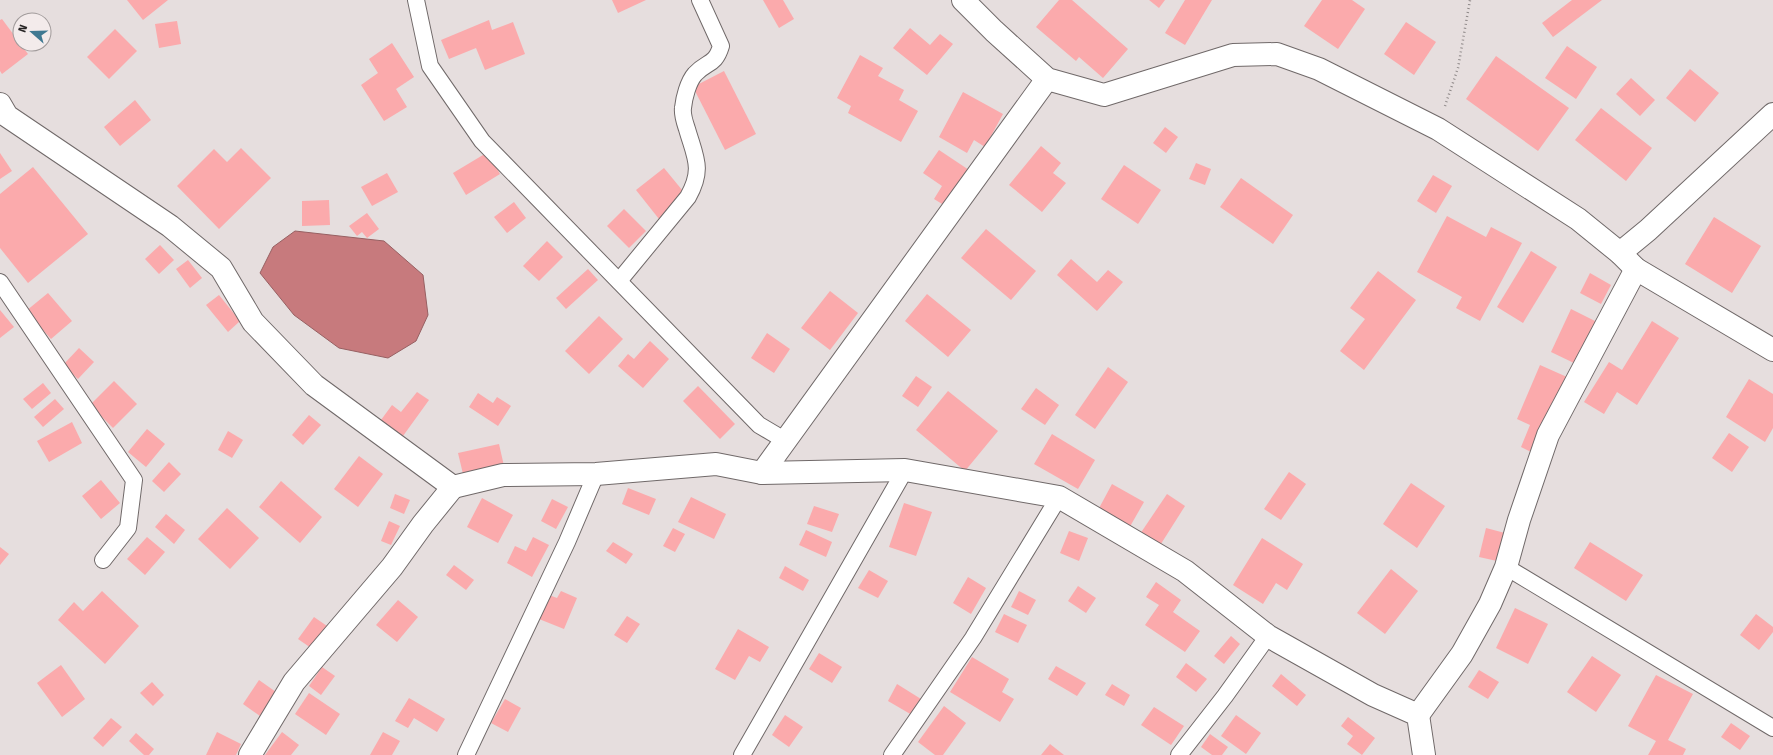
<svg xmlns="http://www.w3.org/2000/svg" width="1773" height="755" font-family="'Fira Sans',sans-serif">
	<rect width="100%" height="100%" fill="#e6dede"/>
	<polygon fill="#c77a7d" stroke="#976062" points="295,231 384,241 423,275 428,315 416,341 388,358 339,348 294,315 260,273 273,247"/>
	<g fill="#fbaaac">
		<polygon points="127,0 168,0 143,20"/>
		<polygon points="612,0 646,0 618,13"/>
		<polygon points="763,0 783,0 794,19 779,28"/>
		<polygon points="1059,0 1072,0 1128,49 1103,78 1079,57 1076,61 1036,27"/>
		<polygon points="1149,0 1165,0 1159,8"/>
		<polygon points="1185,0 1212,0 1185,45 1165,33"/>
		<polygon points="1322,0 1352,0 1365,9 1338,49 1304,26"/>
		<polygon points="1572,0 1602,0 1553,37 1542,23"/>
		<polygon points="2,19 28,54 2,74 0,71 0,20"/>
		<polygon points="489,20 492,30 513,22 525,54 485,70 476,48 449,59 441,40"/>
		<polygon points="177,21 181,44 159,48 155,24"/>
		<polygon points="1406,22 1436,42 1414,75 1384,54"/>
		<polygon points="910,28 930,45 940,34 953,44 927,75 893,48"/>
		<polygon points="115,29 137,51 109,79 87,57"/>
		<polygon points="392,43 414,77 396,89 407,107 384,121 361,85 378,73 369,59"/>
		<polygon points="1567,46 1597,67 1576,99 1545,78"/>
		<polygon points="860,55 883,68 878,76 904,90 899,100 918,111 901,142 848,113 851,106 837,98"/>
		<polygon points="1496,56 1569,108 1538,151 1466,99"/>
		<polygon points="1690,69 1719,93 1695,122 1666,98"/>
		<polygon points="724,71 756,134 725,150 693,87"/>
		<polygon points="1631,78 1655,100 1640,116 1616,94"/>
		<polygon points="963,92 1003,114 985,147 974,140 967,153 939,137"/>
		<polygon points="135,100 151,120 120,146 104,127"/>
		<polygon points="1601,108 1652,148 1626,181 1575,140"/>
		<polygon points="1165,127 1178,137 1166,153 1153,143"/>
		<polygon points="1041,146 1061,163 1053,173 1066,183 1042,212 1009,185"/>
		<polygon points="241,148 271,178 219,229 177,186 214,149 227,162"/>
		<polygon points="939,150 972,172 947,207 934,199 942,186 923,173"/>
		<polygon points="488,152 500,174 466,195 453,173"/>
		<polygon points="0,153 12,171 0,179"/>
		<polygon points="1196,163 1211,169 1205,185 1189,179"/>
		<polygon points="1124,165 1161,190 1138,224 1101,199"/>
		<polygon points="33,167 88,234 28,283 0,248 0,194"/>
		<polygon points="664,168 687,196 659,219 636,190"/>
		<polygon points="387,173 398,192 372,206 361,187"/>
		<polygon points="1433,175 1452,186 1436,213 1417,201"/>
		<polygon points="1241,178 1293,215 1273,244 1220,207"/>
		<polygon points="329,200 330,225 302,226 302,201"/>
		<polygon points="514,202 526,218 507,233 494,217"/>
		<polygon points="624,209 646,231 629,248 607,226"/>
		<polygon points="367,213 379,229 367,238 362,232 357,236 349,226"/>
		<polygon points="1447,216 1486,237 1491,227 1522,243 1480,321 1456,308 1462,297 1417,272"/>
		<polygon points="1714,217 1761,246 1732,293 1685,264"/>
		<polygon points="986,229 1036,271 1011,300 961,258"/>
		<polygon points="547,241 563,257 539,281 523,266"/>
		<polygon points="160,245 174,260 159,274 145,259"/>
		<polygon points="1531,251 1557,267 1523,323 1497,307"/>
		<polygon points="1071,259 1097,282 1108,270 1123,282 1097,311 1057,275"/>
		<polygon points="188,260 202,278 190,288 176,269"/>
		<polygon points="588,269 598,280 566,309 556,298"/>
		<polygon points="1378,271 1416,300 1364,370 1340,351 1365,319 1350,308"/>
		<polygon points="1590,273 1611,285 1601,304 1580,293"/>
		<polygon points="830,291 858,313 830,350 801,328"/>
		<polygon points="48,293 72,321 51,339 26,311"/>
		<polygon points="927,294 971,330 948,357 905,321"/>
		<polygon points="219,295 240,321 228,332 206,305"/>
		<polygon points="1571,309 1597,322 1576,364 1551,352"/>
		<polygon points="0,310 14,327 0,338"/>
		<polygon points="599,316 623,339 589,374 565,351"/>
		<polygon points="1652,321 1679,338 1637,405 1617,392 1604,414 1584,402 1609,362 1622,370"/>
		<polygon points="767,333 790,349 774,373 751,358"/>
		<polygon points="650,341 669,359 643,388 618,366 628,354 634,359"/>
		<polygon points="79,348 94,362 78,379 63,365"/>
		<polygon points="1540,365 1567,377 1535,454 1521,447 1530,425 1517,419"/>
		<polygon points="1108,367 1128,382 1095,429 1075,415"/>
		<polygon points="916,376 932,387 918,407 902,396"/>
		<polygon points="1749,379 1773,394 1773,428 1765,442 1726,417"/>
		<polygon points="114,381 137,404 113,428 90,405"/>
		<polygon points="43,383 51,393 32,409 23,399"/>
		<polygon points="698,386 735,424 720,439 683,401"/>
		<polygon points="1036,388 1059,405 1045,425 1021,409"/>
		<polygon points="948,391 998,431 965,471 916,430"/>
		<polygon points="417,392 429,400 403,436 381,420 392,405 401,412"/>
		<polygon points="478,393 493,403 497,397 511,406 498,426 469,407"/>
		<polygon points="55,399 64,409 43,427 34,417"/>
		<polygon points="309,415 321,425 303,445 292,435"/>
		<polygon points="72,422 82,443 49,462 37,441"/>
		<polygon points="147,429 165,444 146,467 128,452"/>
		<polygon points="228,431 243,440 232,458 218,450"/>
		<polygon points="1729,433 1749,447 1732,472 1712,458"/>
		<polygon points="1052,434 1095,460 1078,489 1034,464"/>
		<polygon points="499,444 504,466 463,474 458,453"/>
		<polygon points="359,456 383,474 358,507 334,489"/>
		<polygon points="169,462 181,474 164,492 152,481"/>
		<polygon points="1289,472 1306,484 1281,520 1264,509"/>
		<polygon points="101,480 120,503 101,519 82,496"/>
		<polygon points="281,481 322,517 300,543 259,507"/>
		<polygon points="1411,483 1445,506 1417,548 1383,524"/>
		<polygon points="1112,484 1144,502 1128,530 1097,512"/>
		<polygon points="628,488 656,499 649,515 622,504"/>
		<polygon points="395,494 410,500 404,514 390,508"/>
		<polygon points="1167,494 1185,506 1159,547 1140,534"/>
		<polygon points="691,497 726,514 714,539 678,522"/>
		<polygon points="482,498 513,515 498,543 467,527"/>
		<polygon points="552,499 568,507 556,529 541,521"/>
		<polygon points="904,503 932,512 916,556 889,547"/>
		<polygon points="814,506 839,514 832,532 807,524"/>
		<polygon points="227,508 259,538 230,569 198,539"/>
		<polygon points="166,514 185,530 174,544 155,527"/>
		<polygon points="389,521 400,526 391,545 381,541"/>
		<polygon points="673,528 685,534 675,552 663,546"/>
		<polygon points="1486,528 1505,533 1497,561 1479,557"/>
		<polygon points="806,530 832,542 826,557 799,545"/>
		<polygon points="1069,531 1088,538 1079,561 1060,553"/>
		<polygon points="147,537 165,552 145,575 127,559"/>
		<polygon points="533,537 549,545 532,577 507,563 515,546 526,551"/>
		<polygon points="1262,538 1303,564 1287,590 1276,583 1263,604 1233,585"/>
		<polygon points="613,542 633,554 626,564 606,551"/>
		<polygon points="1590,542 1643,575 1626,601 1574,568"/>
		<polygon points="0,547 9,554 0,565"/>
		<polygon points="454,565 474,580 466,590 446,575"/>
		<polygon points="785,566 809,580 803,591 779,578"/>
		<polygon points="1391,569 1418,591 1385,634 1357,613"/>
		<polygon points="869,570 888,581 878,598 858,588"/>
		<polygon points="968,577 986,588 971,614 953,603"/>
		<polygon points="1156,582 1181,600 1173,612 1200,631 1185,652 1145,625 1159,605 1146,597"/>
		<polygon points="1078,586 1096,598 1086,613 1068,601"/>
		<polygon points="102,591 139,626 105,664 58,620 74,602 83,611"/>
		<polygon points="561,591 577,598 564,629 539,619 549,595 557,598"/>
		<polygon points="1019,591 1036,600 1028,615 1011,607"/>
		<polygon points="398,600 418,617 397,642 376,625"/>
		<polygon points="1515,608 1548,624 1528,664 1496,648"/>
		<polygon points="1004,614 1027,625 1018,643 995,632"/>
		<polygon points="1756,614 1773,627 1773,632 1759,650 1740,635"/>
		<polygon points="627,616 640,624 627,643 614,635"/>
		<polygon points="314,617 327,626 311,648 298,639"/>
		<polygon points="738,629 769,647 760,662 749,656 735,680 715,669"/>
		<polygon points="1231,636 1240,644 1224,664 1214,656"/>
		<polygon points="819,653 842,667 832,683 809,669"/>
		<polygon points="1592,656 1621,675 1596,712 1567,692"/>
		<polygon points="972,657 1009,679 1002,692 1014,699 1000,722 950,692"/>
		<polygon points="1186,663 1207,679 1196,692 1176,677"/>
		<polygon points="61,665 85,699 62,717 37,683"/>
		<polygon points="1056,666 1086,683 1077,696 1048,679"/>
		<polygon points="322,667 335,676 321,695 309,686"/>
		<polygon points="1479,670 1499,682 1488,699 1468,687"/>
		<polygon points="1281,674 1306,695 1297,706 1272,686"/>
		<polygon points="1656,675 1693,694 1668,740 1686,749 1683,755 1648,755 1656,741 1628,726"/>
		<polygon points="259,680 276,692 260,716 243,704"/>
		<polygon points="152,682 164,695 153,706 140,693"/>
		<polygon points="897,684 921,699 912,715 888,701"/>
		<polygon points="1112,684 1130,695 1124,706 1105,695"/>
		<polygon points="309,693 340,714 326,735 295,714"/>
		<polygon points="409,698 445,719 437,732 414,718 408,728 395,721"/>
		<polygon points="505,699 521,708 508,732 491,723"/>
		<polygon points="944,706 966,723 943,755 935,755 918,742"/>
		<polygon points="1154,707 1184,726 1171,745 1141,725"/>
		<polygon points="785,715 803,727 789,747 772,735"/>
		<polygon points="1236,715 1261,733 1246,754 1221,736"/>
		<polygon points="1348,717 1375,738 1362,755 1347,744 1353,736 1341,726"/>
		<polygon points="111,718 122,727 103,747 93,738"/>
		<polygon points="1731,723 1750,736 1740,750 1721,737"/>
		<polygon points="217,732 241,744 236,755 206,755"/>
		<polygon points="282,732 299,745 291,755 265,755"/>
		<polygon points="383,732 400,741 392,755 370,755"/>
		<polygon points="136,733 154,749 149,755 144,755 129,741"/>
		<polygon points="1210,734 1228,747 1222,755 1212,755 1201,747"/>
		<polygon points="1050,744 1064,755 1041,755"/>
	</g>
	<g fill="none" stroke-linecap="round" stroke-linejoin="round">
		<g stroke="#706969" stroke-width="18">
			<g id="service">
				<polyline points="416,0 430,66 482,141 759,425 786,441"/>
				<path d="M619 281 688 197C704 169 695 157 687 129 685 123 682 115 683 108 684 98 688 82 695 74 707 61 715 66 721 46L700 0"/>
				<polyline points="0,282 134,480 128,528 103,560"/>
				<polyline points="1506,567 1773,728"/>
				<polyline points="466,755 567,542 596,474"/>
				<polyline points="742,755 905,470"/>
				<polyline points="892,755 973,638 1059,497"/>
				<polyline points="1179,755 1225,696 1268,636"/>
			</g>
		</g>
		<g stroke="#706969" stroke-width="24">
			<g id="minor">
				<polyline points="963,0 994,31 1047,79 1104,95 1233,55 1277,54 1319,69 1438,129 1578,219 1620,253 1636,269 1773,350"/>
				<polyline points="0,104 7,116 170,226 221,268 253,322 314,385 453,487 503,475 596,474 716,464 762,473 905,470 1059,497 1185,571 1268,636 1373,695 1418,715 1424,755"/>
				<polyline points="1620,253 1648,230 1773,114"/>
				<polyline points="762,473 1047,79"/>
				<polyline points="1418,715 1462,654 1490,604 1506,567 1519,520 1548,435 1636,269"/>
				<polyline points="250,755 294,682 392,567 423,524 453,487"/>
			</g>
		</g>
		<polyline stroke="#8e8888" stroke-width="2.5" stroke-dasharray="1 3" stroke-linecap="butt" points="1445,106 1458,68 1470,0"/>
		<use href="#service" stroke="#fff" stroke-width="16"/>
		<use href="#minor" stroke="#fff" stroke-width="22"/>
	</g>
	<g transform="translate(32 32) rotate(290)"><circle r="19" fill="#f3ebeb" stroke="#a19b9b"/>
	<path d="M0-3L7 15L0 10L-7 15Z" fill="#3f7992"/>
	<text y="-6" font-size="11" font-weight="bold" text-anchor="middle" fill="#272424">N</text>
	</g>
</svg>
